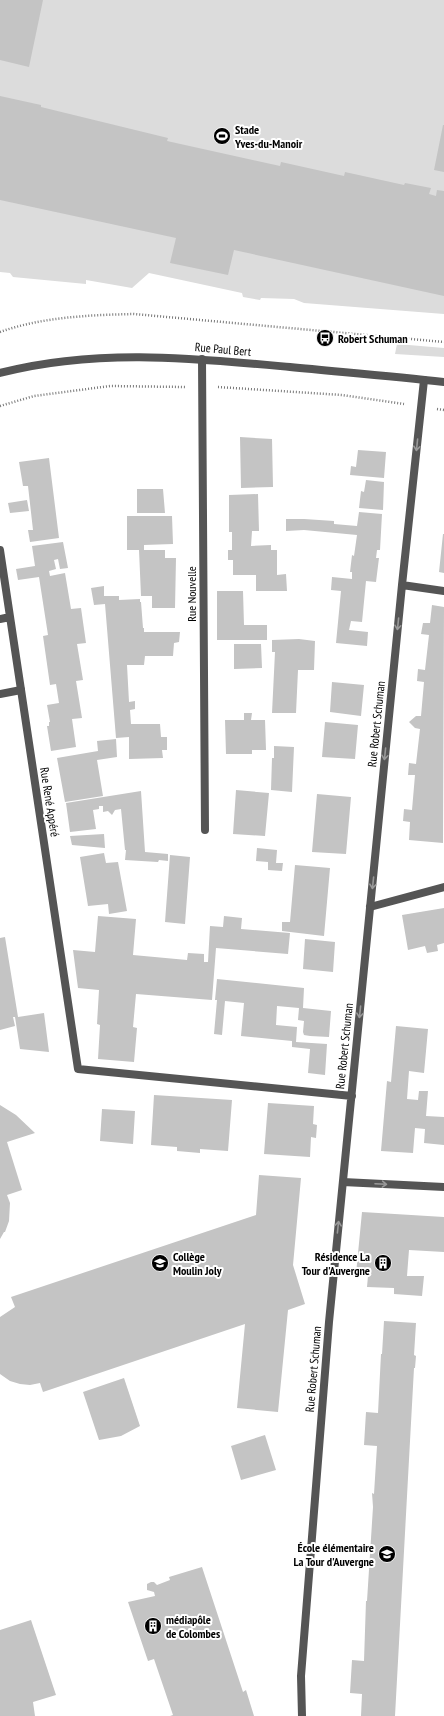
<svg xmlns="http://www.w3.org/2000/svg" width="444" height="1716" font-family="'PT Sans Narrow',sans-serif">
  <rect width="100%" height="100%" fill="#fff"/>
  <!-- green -->
  <path fill="#dcdcdc" d="M0,0h444v314l-140,-11 -10,-4 -33,-1 -1,2 -17,-3 -1,-4 -93,-20 -17,15 -46,-8v4l-73,-7 -3,-4 -10,-1z
    M397,344l47,4v9l-49,-3z"/>
  <!-- building -->
  <path fill="#c4c4c4" d="M0,0h43l-14,67 -29,-7z
    M0,96l41,9v2l127,31 -1,3 113,25 1,-4 63,14 1,-4 59,13 1,-2 26,5 -2,6 7,2 1,-6 7,1v105l-210,-46 -6,25 -58,-12 6,-25 -176,-38z
    M443,125h1v47l-10,-2z
    M240,437l32,2 1,48 -32,1z
    M358,450l28,2 -2,26 -34,-3 1,-9 5,1z
    M49,458l10,80 -29,4 -2,-12h5l-5,-44h-5l-4,-24z
    M366,480l18,2 -1,28 -24,-2 2,-17 3,1z
    M137,489h26l2,24h-28z
    M258,494l1,37h-7l-1,15 20,-1v5h6v25l9,-1 1,17h-31v-16h-23v-15h-5v-10h4v-18h-3v-37z
    M27,500l2,11 -19,2 -2,-10z
    M359,512l23,2 -2,36h-3l-1,8h3l-3,24 -10,-1 -4,41 -11,-1 -2,9 19,2 -1,14 -31,-3 5,-52 -10,-1 1,-13 20,2v-7h-2l2,-17 2,1 3,-21 -53,-5 -18,1v-12h18l30,2v3l23,2z
    M127,516h45l1,28 -29,1v5h21v8h11l-1,50h-23v-12h-11l-2,-46h-12z
    M443,534h1v39l-5,-1z
    M63,542l5,26 -8,1 -2,-10 -4,1 2,9 -7,2 1,5 15,-3 6,36 10,-1 5,35 -9,1 6,36 -7,1 6,37 -10,1 4,28 -25,4 -4,-25h2v-4h1l-3,-17 12,-2 -3,-19 -6,1 -7,-49 5,-1 -9,-58 -21,3 -2,-11 19,-3 -3,-20z
    M104,586v10h15v4l21,-1v3h1l2,26h1v4h36l-1,10 -5,1 -1,13h-28l-1,9h-17l2,37 6,-1v8l-5,1 1,14h29l1,13h6v13h-5l1,8 -34,1v-22l-13,1 -11,-134 -11,1 -3,-17z
    M217,591h26l1,34h23v15h-50z
    M432,605l12,2 -1,236 -34,-3 1,-18 -7,-1 1,-12 8,1 3,-35h-7l1,-12 7,1 4,-35 -5,-1 -6,-6 7,-6h5l3,-34 -7,-1 1,-12 7,1 4,-35 -8,-1 2,-11h7z
    M299,639l16,2 -1,29h-16l-2,43h-24l3,-61h-3v-12z
    M234,644h27l1,24 -28,1z
    M332,682l32,3 -3,31 -31,-4z
    M244,713h8l-1,7h14l1,30h-14v4h-26l-1,-34h19z
    M325,722l33,3 -3,34 -33,-2z
    M116,739l1,18 -20,3 6,36 -38,6 -8,-44 41,-7 -1,-10z
    M274,746l20,1 -2,45 -21,-2 1,-32h2z
    M236,790l33,3 -4,43 -32,-2z
    M141,791l4,61 23,2v7l-9,-1 -1,2 -33,-2 1,-10h-1l-4,-41 -6,1 -3,5 -4,-4 -5,1v-6h-4v3l-6,1 3,19 -26,3 -4,-29z
    M317,794l34,3 -5,57 -34,-2z
    M104,834l1,14 -33,-3 -2,-9z
    M257,848l20,2 -1,13h7l-1,8 -14,-1v-8l-12,-1z
    M104,853l2,10 12,-1 9,49 -18,3 -1,-10 -20,2 -8,-49z
    M170,855l20,2 -5,67 -20,-2z
    M295,865l35,3 -6,68 -42,-5v-9h8z
    M444,908v35l-7,2 1,6 -11,2 -2,-7 -17,4 -6,-35z
    M98,916l38,3 -3,36 54,5 1,-7 16,1v8h4l2,-36 13,1 1,-11 18,2 -1,11 49,4 -2,21 -72,-6 -4,52 -76,-6 -3,33 4,1 -3,34 -36,-3 2,-34 -3,-1 2,-34 -21,-2 -5,-38 22,2z
    M5,937l13,80 26,-4 5,39 -29,-3 -5,-32h-2l2,9 -15,4v-92z
    M305,939l30,3 -2,30 -30,-3z
    M217,979l87,9 -1,20 28,3 -2,26 -19,-1 -6,-1 -1,-3 1,-11 -6,-1 1,-12 -22,-2 -1,19 21,2 -1,15 31,2 -2,31 -17,-2 2,-24 -18,-2v-6l-51,-5 3,-33 -19,-2 -3,34 -8,-1 3,-34h-2z
    M396,1026l32,3 -4,44 -15,-2 -2,28 11,1 1,-9h9l-2,25 18,1v28l-20,-2 1,-14 -10,-1 -2,25 -32,-2 6,-70 4,1z
    M154,1095l78,5 -4,51 -28,-2v4l-23,-2v-4l-26,-2z
    M268,1103l46,3 -1,18 4,1 -1,13 -5,-1 -1,20 -46,-3z
    M0,1105l16,10 19,18 -28,9 15,48 -15,5 3,8 -1,18 -4,11h-1l-4,7z
    M102,1109l33,2 -2,33 -33,-3z
    M259,1175l42,3 -8,87 12,39 -17,6 -10,102 -41,-4 8,-84 -202,68 -3,-9 -10,2 -10,-1 -10,-3 -10,-7v-57l15,-10 -4,-10 245,-82z
    M362,1212l82,5v35l-35,-2 -2,26h17l-2,20 -28,-2v-6l-27,-1 1,-11 -12,-2z
    M384,1321l32,2 -2,32 2,1 -1,12h-1l-19,348h-34l1,-22 -12,-1 2,-33 12,1 2,-60h1l6,-94 -1,-14 2,1 3,-48 -13,-1 2,-33 12,1 3,-59h1z
    M124,1378l16,48 -19,10 -22,4 -16,-48z
    M265,1435l11,35 -35,10 -10,-34z
    M202,1567l41,125 3,-2 8,26h-84l3,-1 -19,-56 -6,2 -20,-59 27,-6 -1,-4 -7,-2v-6l4,-2h3l3,3 13,-5 -1,-3z
    M31,1620l25,75 -23,7 2,14h-35v-86z"/>
  <g fill="none" stroke-linecap="round" stroke-linejoin="round">
    <!-- path -->
    <path stroke="#777" stroke-width="2.5" stroke-dasharray="1 2" stroke-linecap="butt" d="M0,332c42,-15 89,-17 134,-18l310,28
      M218,387l124,8 62,9
      M0,406l34,-10 76,-10 75,1
      M437,409l7,1"/>
    <!-- service -->
    <path stroke="#555" stroke-width="8" d="M0,694l21,-4
      M370,907l74,-20"/>
    <!-- minor -->
    <path stroke="#555" stroke-width="8" d="M202,359l3,471
      M0,550l78,519 274,27
      M402,585l42,6
      M0,619l10,-2
      M343,1182l101,5
      M302,1716l-1,-40 28,-354 73,-737 22,-205"/>
    <!-- tertiary -->
    <path stroke="#555" stroke-width="8" d="M0,373c96,-25 192,-15 290,-6 51,5 103,9 154,15"/>
  </g>
  <!-- one-way arrows -->
  <defs><path id="oneway-shaft" d="M-6 0H5M1.5-3L5.5 0L1.5 3" fill="none" stroke-width="1.6" stroke-linecap="round" stroke-linejoin="round"/></defs>
  <g stroke="#999">
    <use href="#oneway-shaft" transform="translate(417 445) rotate(96)"/>
    <use href="#oneway-shaft" transform="translate(398 624) rotate(96)"/>
    <use href="#oneway-shaft" transform="translate(385 754) rotate(96)"/>
    <use href="#oneway-shaft" transform="translate(373 883) rotate(96)"/>
    <use href="#oneway-shaft" transform="translate(360 1012) rotate(96)"/>
    <use href="#oneway-shaft" transform="translate(381 1184) rotate(3)"/>
    <use href="#oneway-shaft" transform="translate(338 1227) rotate(-84)"/>
  </g>
  <!-- icons -->
  <defs>
    <g id="stadium-disc" transform="scale(0.9)"><circle r="9.5" fill="#000" stroke="#fff"/><path d="M0-5a6.5 5 0 1 0 0 10a6.5 5 0 1 0 0-10ZM-3.5-1.8h7v3.6h-7Z" fill="#fff"/></g>
    <g id="bus-disc" transform="scale(0.9)"><circle r="9.5" fill="#000" stroke="#fff"/><path d="M-5-6H5V4H4V6H2V4H-2V6H-4V4H-5ZM-3.5-4V0h7V-4ZM-3.5 1.2v1.5H-2V1.2ZM2 1.2v1.5H3.5V1.2Z" fill="#fff"/></g>
    <g id="school-disc" transform="scale(0.9)"><circle r="9.5" fill="#000" stroke="#fff"/><path d="M0-5L7-2L0 1L-7-2ZM-4 1L0 2.5L4 1V4Q0 6-4 4Z" fill="#fff"/></g>
    <g id="building-disc" transform="scale(0.9)"><circle r="9.5" fill="#000" stroke="#fff"/><path d="M-4-6H4V6H1V3H-1V6H-4ZM-2.5-4.3h1.7v1.8h-1.7ZM.8-4.3h1.7v1.8H.8ZM-2.5-1h1.7V.8h-1.7ZM.8-1h1.7V.8H.8Z" fill="#fff"/></g>
  </defs>
  <g fill-rule="evenodd">
    <use href="#stadium-disc" x="222" y="136"/>
    <use href="#bus-disc" x="325" y="338"/>
    <use href="#school-disc" x="160" y="1263"/>
    <use href="#building-disc" x="383" y="1263"/>
    <use href="#school-disc" x="387" y="1554"/>
    <use href="#building-disc" x="153" y="1626"/>
  </g>
  <g text-anchor="middle" dominant-baseline="central" stroke-width="4" stroke-linejoin="round" paint-order="stroke">
    <!-- poi labels -->
    <g font-size="12" font-weight="bold" fill="#000" stroke="#fff" text-anchor="start">
      <text x="235" y="129">Stade<tspan x="235" dy="14">Yves-du-Manoir</tspan></text>
      <text x="338" y="338">Robert Schuman</text>
      <text x="173" y="1256">Collège<tspan x="173" dy="14">Moulin Joly</tspan></text>
      <text x="370" y="1256" text-anchor="end">Résidence La<tspan x="370" dy="14">Tour d'Auvergne</tspan></text>
      <text x="374" y="1547" text-anchor="end">École élémentaire<tspan x="374" dy="14">La Tour d'Auvergne</tspan></text>
      <text x="166" y="1619">médiapôle<tspan x="166" dy="14">de Colombes</tspan></text>
    </g>
    <!-- street labels -->
    <g font-size="12" fill="#000" stroke="#fff">
      <text transform="translate(223 349) rotate(5)">Rue Paul Bert</text>
      <text transform="translate(191 594) rotate(-90)">Rue Nouvelle</text>
      <text transform="translate(376 724) rotate(-84)">Rue Robert Schuman</text>
      <text transform="translate(50 802) rotate(81)">Rue René Appéré</text>
      <text transform="translate(344 1046) rotate(-84)">Rue Robert Schuman</text>
      <text transform="translate(313 1369) rotate(-85)">Rue Robert Schuman</text>
    </g>
  </g>
</svg>
